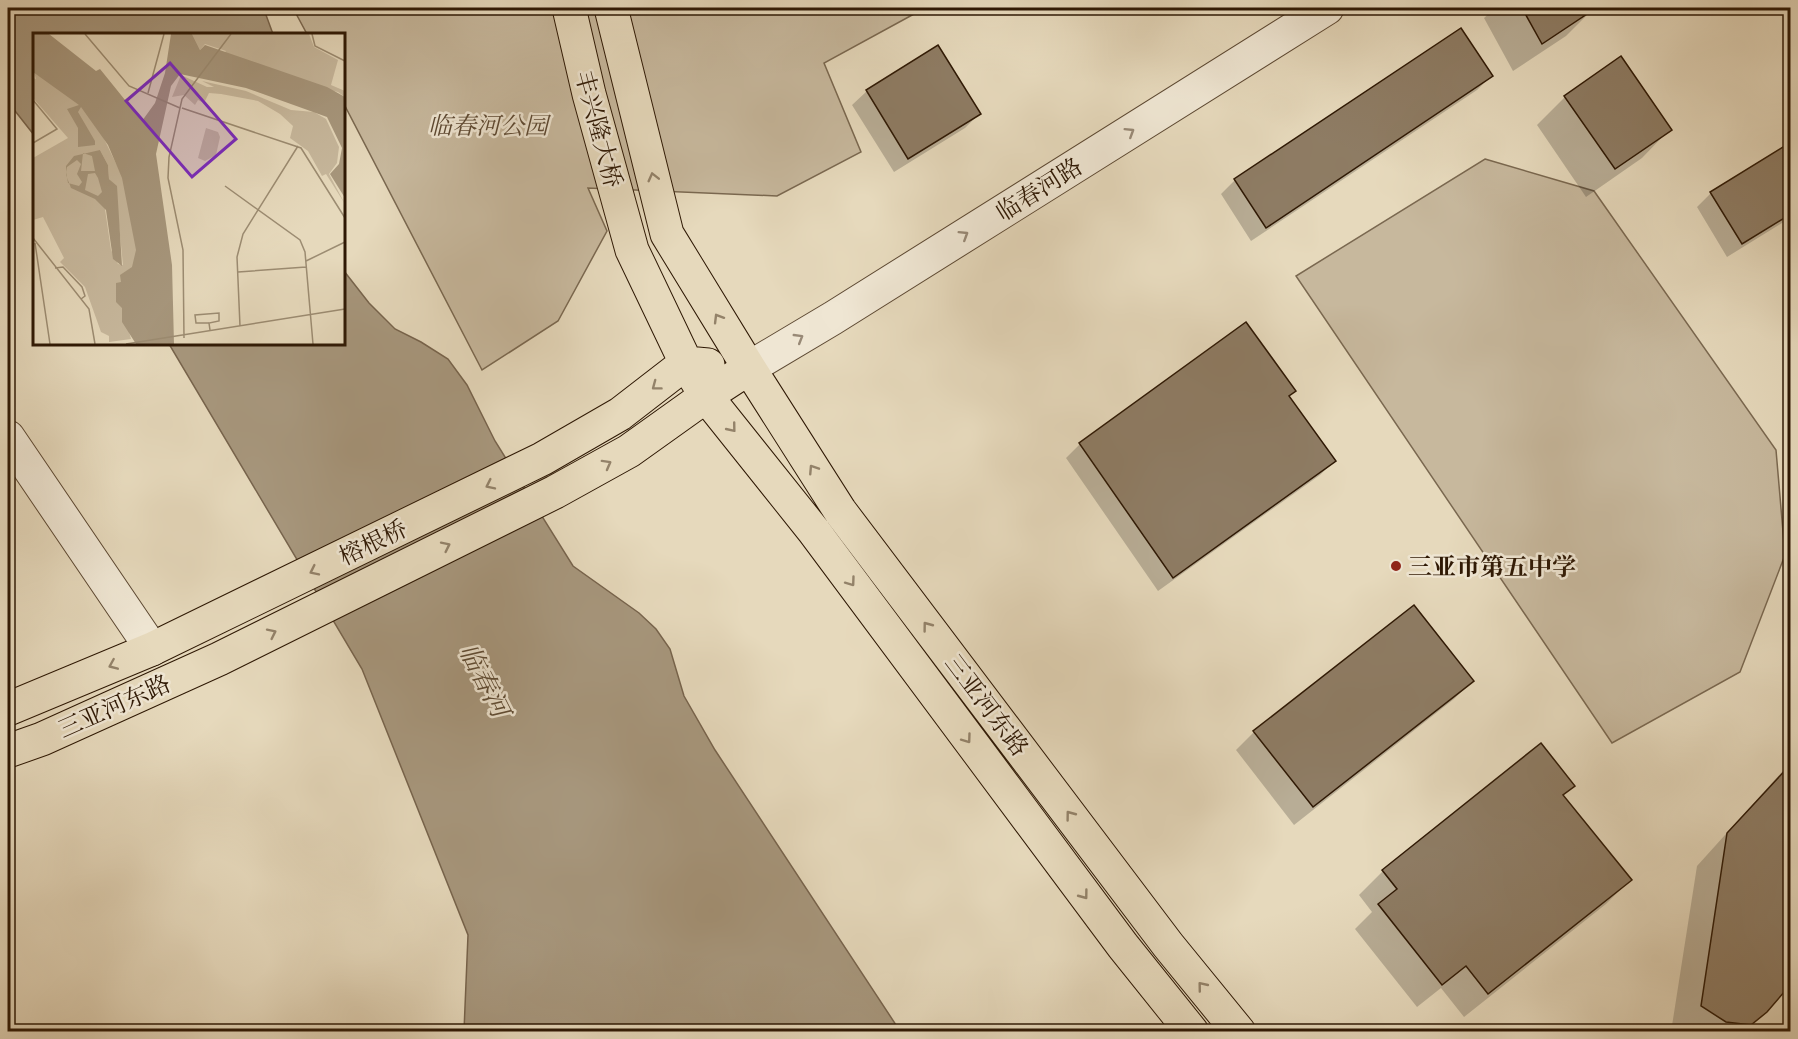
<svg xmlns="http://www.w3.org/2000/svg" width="1798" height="1039" font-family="'Gentium Book Plus','Noto Serif SC',serif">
  <rect width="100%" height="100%" fill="#e6d9bc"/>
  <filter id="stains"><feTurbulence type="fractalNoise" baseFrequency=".00333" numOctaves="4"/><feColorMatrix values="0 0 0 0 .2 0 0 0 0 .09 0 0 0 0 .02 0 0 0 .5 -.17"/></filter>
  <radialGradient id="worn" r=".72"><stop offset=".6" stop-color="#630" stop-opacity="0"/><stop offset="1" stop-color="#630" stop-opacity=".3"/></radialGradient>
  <!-- green -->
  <path fill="#c7b89d" stroke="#7a6850" stroke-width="1.5" d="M293,8h632l-101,55 37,89 -84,44 -189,-8 19,43 -49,90 -76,49 -138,-266v-70h-37z
    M1485,159l109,32 182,259 9,105 -45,117 -128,71 -316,-467z"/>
  <!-- water -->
  <path fill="#a7977d" stroke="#77644d" stroke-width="1.5" d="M8,8h259l-1,7 7,19h-239v101l-26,-33z
    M344,271l25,32 26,26 26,13 27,17 19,26 28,56 78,125 66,47 17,16 14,20 14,47 31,54 185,281h-436l4,-96 -106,-266 -193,-325h175z"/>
  <!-- shadow -->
  <path fill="#0003" d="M1495,8h99l-28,28 -53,35 -29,-53z
    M1782,8h8v21z
    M938,47l41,67 -14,14 -71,44 -42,-67 15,-14z
    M1491,76l-14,14 -226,151 -30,-47 14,-14z
    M1565,97l105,32 -28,29 -56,39 -49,-72z
    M1790,144v74l-63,39 -30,-50 14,-14z
    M1288,397l46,64 -14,14 -162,116 -92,-133 14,-14z
    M1472,681l-18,18 -160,126 -58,-75 18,-18z
    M1540,745l33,41 -11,10 68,84 -24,24 -142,113 -23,-29 -24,19 -62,-78 17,-17 -13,-17 24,-24z
    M1790,763v219l-45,50h-74l26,-166z"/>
  <!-- building -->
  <path fill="#8e7c64" stroke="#2e1804" stroke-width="1.5" d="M1522,8h74l-54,36z
    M1461,28l32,48 -227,152 -32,-49z
    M938,45l43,69 -73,45 -42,-69z
    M1621,56l51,74 -57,39 -51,-73z
    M1791,142v72l-49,30 -32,-52z
    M1246,322l50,69 -7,5 47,65 -163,117 -94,-135z
    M1414,605l60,76 -161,126 -60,-76z
    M1541,743l34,43 -12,9 69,85 -144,114 -22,-28 -24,19 -64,-81 19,-15 -15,-19z
    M1791,764v220l-24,28 -16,13 -25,-3 -25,-16 26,-173z"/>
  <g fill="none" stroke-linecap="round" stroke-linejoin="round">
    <!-- minor casing -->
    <g stroke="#5c4832" stroke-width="35">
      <path id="minor" d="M749,368l84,-50 494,-310
        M8,437l144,212"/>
    </g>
    <!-- major casing -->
    <g stroke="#2e1804" stroke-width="35">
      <path id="major" d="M569,8l20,86 43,156 54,113 20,33 107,134 310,416 69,86
        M611,8l56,226 82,134 91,143 328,434 71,87
        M8,709l144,-60 390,-190 78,-45 66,-51 22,2
        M8,751l34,-12 177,-80 336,-167 74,-41 77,-55 43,-28"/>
    </g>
    <!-- minor -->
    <use href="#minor" stroke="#efe6d3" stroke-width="33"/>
    <!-- major -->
    <use href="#major" stroke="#e6d9bc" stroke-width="33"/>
  </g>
  <!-- one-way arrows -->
  <defs><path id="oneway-chevron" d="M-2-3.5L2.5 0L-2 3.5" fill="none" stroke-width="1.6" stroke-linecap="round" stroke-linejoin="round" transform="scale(1.5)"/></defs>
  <g stroke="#988976">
    <use href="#oneway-chevron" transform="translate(1130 132) rotate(-32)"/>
    <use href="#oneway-chevron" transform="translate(964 235) rotate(-32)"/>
    <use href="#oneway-chevron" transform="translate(799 338) rotate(-31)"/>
  </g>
  <g stroke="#938269">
    <use href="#oneway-chevron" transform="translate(653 177) rotate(-104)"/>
    <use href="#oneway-chevron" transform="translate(718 318) rotate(-121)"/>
    <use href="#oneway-chevron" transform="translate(656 386) rotate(143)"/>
    <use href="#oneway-chevron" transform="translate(732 428) rotate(51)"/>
    <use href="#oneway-chevron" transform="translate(607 464) rotate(-29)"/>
    <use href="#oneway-chevron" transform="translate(813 469) rotate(-123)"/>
    <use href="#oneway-chevron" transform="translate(490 485) rotate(154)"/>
    <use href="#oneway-chevron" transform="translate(446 546) rotate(-26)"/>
    <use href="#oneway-chevron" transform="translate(314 571) rotate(154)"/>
    <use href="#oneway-chevron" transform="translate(851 582) rotate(54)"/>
    <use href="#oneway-chevron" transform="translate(927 626) rotate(-127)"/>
    <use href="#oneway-chevron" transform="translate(272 633) rotate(-26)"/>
    <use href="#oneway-chevron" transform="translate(113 665) rotate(157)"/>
    <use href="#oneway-chevron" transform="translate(967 739) rotate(54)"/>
    <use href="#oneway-chevron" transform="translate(1070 815) rotate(-127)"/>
    <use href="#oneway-chevron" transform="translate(1084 895) rotate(53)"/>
    <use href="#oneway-chevron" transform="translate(1202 986) rotate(-129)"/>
  </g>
  <!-- markers -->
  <circle fill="#8f2418" stroke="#efe6d3" stroke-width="2" cx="1396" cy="566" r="6"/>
  <g text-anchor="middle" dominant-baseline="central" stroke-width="5" stroke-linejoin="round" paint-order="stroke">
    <!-- park labels -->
    <g font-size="24" font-style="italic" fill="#5c4832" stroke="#efe6d3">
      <text x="488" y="125">临春河公园</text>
    </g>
    <!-- street labels -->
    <g font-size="24" fill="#2e1804" stroke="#efe6d3">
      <text transform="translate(599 129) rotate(75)">丰兴隆大桥</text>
      <text transform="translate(1039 189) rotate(-32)">临春河路</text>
      <text transform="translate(373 542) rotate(-26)">榕根桥</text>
      <text transform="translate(987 705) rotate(53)">三亚河东路</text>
      <text transform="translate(114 706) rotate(-24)">三亚河东路</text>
    </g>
    <!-- poi labels -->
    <g font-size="24" font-weight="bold" fill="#2e1804" stroke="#efe6d3" text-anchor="start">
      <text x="1408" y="566">三亚市第五中学</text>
    </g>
    <!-- water labels -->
    <g font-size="26" font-style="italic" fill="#5e4b34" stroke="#efe6d3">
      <text transform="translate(485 680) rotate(63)">临春河</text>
    </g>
  </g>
  <!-- overview -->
  <g transform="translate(33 33)">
    <rect width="312" height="312" fill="#e6d9bc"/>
    <path d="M159,1h117l5,13 24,13 -7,25 14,6v6l-7,-5 -122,-29 10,-12 -21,-7 -5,6zM0,36l58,43 32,66 15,72 -15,59 8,30 -22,3v-6l-8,-4 -16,-45 -25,-25 4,-4 -21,-41 -10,3v-62l35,-20 -35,-40v-20l3,1zM67,117l8,15 1,14 6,6 8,80 -5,-1 -7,-14 -13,-88zM148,42l26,12h7l-12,-6 44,10 45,19 23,2 12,7 13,28 -2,16 -8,11 16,30 -19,-30 -4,2 -14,-25 -18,-13 3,-12 -13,-12 -22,-13 -37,-7 -12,-1 -5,10 -6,-3 -3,5 -11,-10 -12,2zM173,95l12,4 2,5 -4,18 -11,6 -7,-3z" fill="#c7b89d" fill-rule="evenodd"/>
    <path d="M0,1h16l47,37 4,-2 42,52 13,-18 10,-30 6,-39h21l8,16 5,-5 122,42 18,10v101l-15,-24 9,-10 3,-16 -15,-31 -81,-29 -66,-14 -9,12 -15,68 16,111 2,79h-38l-14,-22v-14l-6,-6v-19l5,-1 -1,-7 12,-8 4,-17 -14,-72 -14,-33 -27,-38 -3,5 17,29v4l-17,2v-19l-11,-19 12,-4 -46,-33zM67,117l8,15 1,14 8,7 5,80 -9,-7 -7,-49 -11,-11 -24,-11 -5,-13v-9l8,-10zM50,120l9,3 3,15h-14zM44,127l4,4 -4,10 5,8 -3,4 -11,-3 -2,-11 1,-5zM55,141l7,-1 3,5 4,14 -4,4 -13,-6z" fill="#a7977d" fill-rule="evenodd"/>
    <path fill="none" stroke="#9c8c72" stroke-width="1.5" d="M52,1l44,52 51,22M279,1l3,12 30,15M115,60l16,-59M0,67l24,29 -24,14M149,75l119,40 44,70M192,153l75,54 5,12 8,92M0,205l56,71 6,35M2,210l15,101M273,228l39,-19M22,235l8,-1 19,20 3,9 -4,3M205,239l68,-5M176,290h-13l-1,-8 24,-2v8l-10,2 1,7M207,293l-3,-69 6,-23 55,-88M151,305l-1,-88 -15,-72 1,-21 13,-58 49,-65M93,311l219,-35"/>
    <path fill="#7b2cbf" fill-opacity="0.15" stroke="#7b2cbf" stroke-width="3" d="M137,30l66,76 -44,38 -66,-76z"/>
    <rect width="312" height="312" fill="none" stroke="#2e1804" stroke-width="3"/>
  </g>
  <!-- margin -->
  <rect width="1798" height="1039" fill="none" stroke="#e6d9bc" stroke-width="30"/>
  <rect x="9" y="9" width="1780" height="1021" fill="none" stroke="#2e1804" stroke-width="3"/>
  <rect x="15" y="15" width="1768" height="1009" fill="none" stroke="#2e1804" stroke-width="1.5"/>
  <rect width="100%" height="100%" filter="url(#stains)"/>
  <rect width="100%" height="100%" fill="url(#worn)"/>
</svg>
